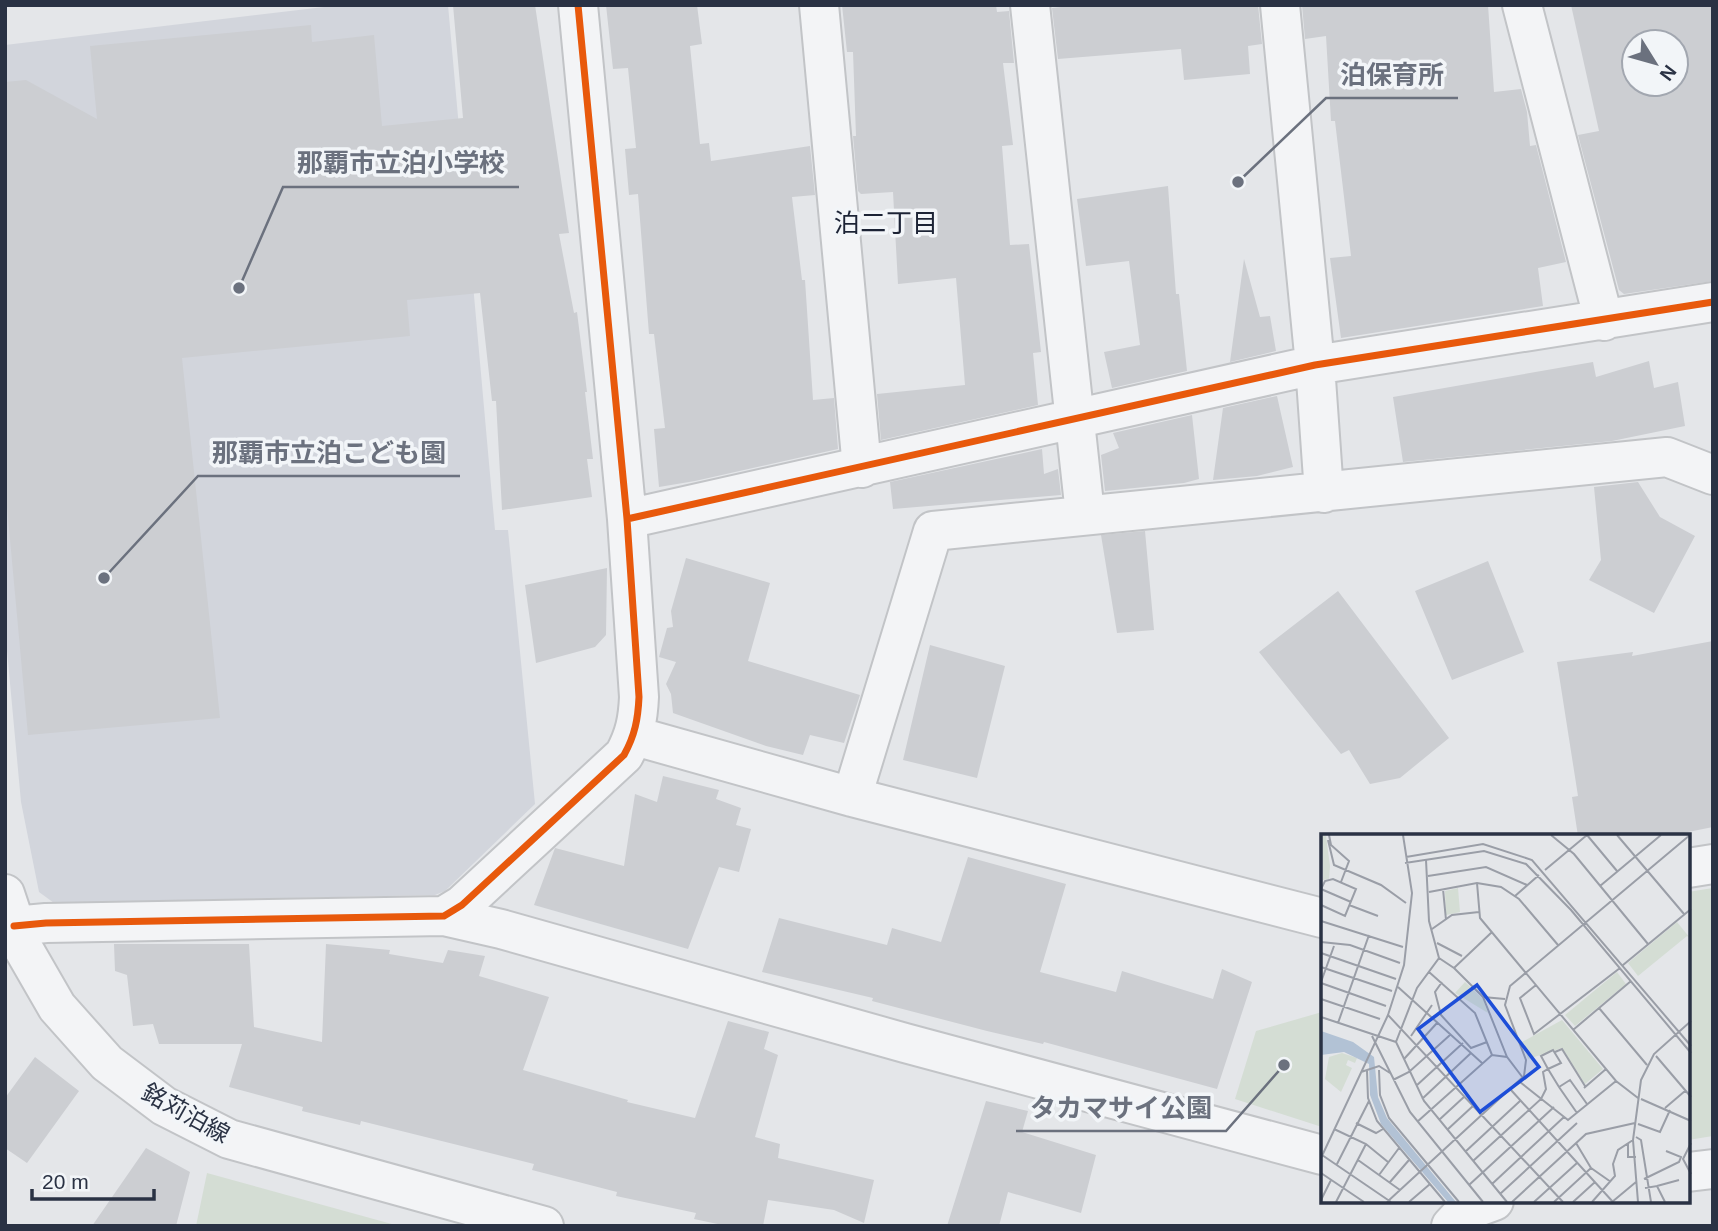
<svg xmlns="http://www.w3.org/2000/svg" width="1718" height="1231" font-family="Helvetica,'Noto Sans JP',sans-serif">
  <rect width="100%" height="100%" fill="#e4e6e9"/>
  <!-- built -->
  <path fill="#d2d5dc" d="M341,5h107l47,525h13l27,274 -90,87 -10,4 -381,8 -15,-11 -18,-90 -16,-173v-584z"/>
  <!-- green -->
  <path fill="#d4ddd4" d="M1713,888v248l-25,4v-248z
    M1322,1012v115l-87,-28 21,-68z
    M207,1173l192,53h-203z"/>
  <!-- building -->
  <path fill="#ccced2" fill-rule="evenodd" d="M453,5h82l34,228 -10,1 15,79 3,-1 10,80h-2l8,67h-6l5,38 -90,13 -6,-109h-4l-12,-108 -73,7 3,36 -228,22 38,360 -192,17 -23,-250v-403l21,-2 71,39 -7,-73 221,-21 1,17 62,-7 8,91 81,-8z
    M606,5h91l5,39 -12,2 10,98 9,-1 2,18 99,-15 5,49 -23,2 10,83h3l8,120 21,-2 4,51 -143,32 -36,6 -5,-58 11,-1 -11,-94h-5l-11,-140 -9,1 -4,-46 11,-1 -8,-80 -15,1z
    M842,5h154l1,7 12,-1 5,52h-11l10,82 -11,1 8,99 19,-1 12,108 -8,1 5,52 -157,35 -4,-46 88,-9 -9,-107 -58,6 -5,-92 -32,2 -3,-3 -5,-55h3l-3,-84h-6z
    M1078,5h180l4,39 -14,2 2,28 -66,6 -3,-31 -123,10 -6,-51z
    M1302,5h186l6,87 27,-3 6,23 3,34 6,-1 30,117 -28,6 5,38 -202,32 -11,-80 21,-2 -16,-135h-4l-5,-85 -21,3z
    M1571,5h142v276l-89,13 -5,-4 -41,-155 21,-4zM1634,42h42v42h-42z
    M1168,186l8,108h3l8,77 -75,17 -8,-36 36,-7 -11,-84 -43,5 -9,-67z
    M1244,259l16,58 10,-1 6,35 -46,11z
    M1649,361l5,27 24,-6 7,44 -73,15 -209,21 -10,-65 200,-35 3,15z
    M1277,396l16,71 -36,9 -44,4 10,-72z
    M1192,415l7,64 -15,4 -79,8 -4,-36 18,-7 -6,-15z
    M1042,449l2,25 14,-5 3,26 -168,14 -3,-27z
    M1638,482l22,35 35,19 -41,77 -65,-33 12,-20 -7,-73z
    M1145,531l9,99 -37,3 -16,-98z
    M686,558l84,25 -22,78 112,34 -16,48 -34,-8 -7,20 -37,-9 -93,-33 -2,-19 -5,-10 10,-22 -17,-5 8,-29 6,-1 -2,-16z
    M1488,561l36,91 -72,28 -37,-89z
    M607,568l-1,67 -11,12 -59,16 -11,-78z
    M1338,591l111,147 -49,40 -30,6 -21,-34 -8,4 -82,-102z
    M1713,641v186l-45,9h-90l-6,-39 6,-1 -21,-134 76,-10 -1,4z
    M930,645l75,21 -28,112 -74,-18z
    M663,776l56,14 -3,9 25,9 -5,17 15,4 -12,43 -20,-5 -31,82 -154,-44 21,-57 69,18 11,-72 22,8z
    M968,857l98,27 -26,88 76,20 6,-21 91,28 9,-30 30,13 -35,107 -173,-47 -1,2 -56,-13 -115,-30 1,-3 -111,-26 17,-54 108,27 5,-17 49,14z
    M114,944h135l5,83 68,15 4,-98 64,6 -1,4 54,9 5,-13 37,6 -6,20 70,21 -26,73 105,30 -1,2 68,16 33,-97 41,11 -5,17 14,6 -23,82 25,7 -2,14 96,22 -10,43 -30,-13 -66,-10 -5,26h-36l-33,-7 2,-6 -80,-17 1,-4 -85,-22 2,-6 -173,-43 -1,4 -58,-14 1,-4 -74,-20 13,-43h-83l-6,-20 -20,2 -6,-51 -12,-4z
    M35,1057l44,34 -52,72 -22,-15v-50z
    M986,1101l42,10 -6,21 74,23 -15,58 -73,-21 -9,34h-52z
    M146,1148l44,24 -14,54h-84z"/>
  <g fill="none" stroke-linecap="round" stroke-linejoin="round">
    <!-- minor casing -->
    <g stroke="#c2c4c7" stroke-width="42">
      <path id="minor" d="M819,5l43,463
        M1030,5l55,509
        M1280,5l35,360 9,128
        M1522,5l82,316
        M627,519l688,-154 398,-63
        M635,736l217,61 470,121
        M852,797l81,-266c245,-27 490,-48 734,-74l46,18
        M1688,868l25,-4
        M444,916l57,13 404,114 417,112
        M14,926l32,-3 398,-7 18,-11 162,-150c11,-20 14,-36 15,-58l-12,-178 -49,-514
        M1688,1172l25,-3
        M1451,1226l13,-14 30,-11"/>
    </g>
    <!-- tertiary casing -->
    <g stroke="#c2c4c7" stroke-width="42">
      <path id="tertiary" d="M5,894l18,54 34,59 50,56 57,43 65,33 315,87"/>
    </g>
    <!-- minor -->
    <use href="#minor" stroke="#f3f4f6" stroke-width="38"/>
    <!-- tertiary -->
    <use href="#tertiary" stroke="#f3f4f6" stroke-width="38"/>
    <!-- cycleway casing -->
    <g stroke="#f2f5f8" stroke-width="11">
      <path id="cycleway" d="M627,519l688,-154 398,-63
        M14,926l32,-3 398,-7 18,-11 162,-150c11,-20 14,-36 15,-58l-12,-178 -49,-514"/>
    </g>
    <!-- cycleway -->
    <use href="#cycleway" stroke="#e8590c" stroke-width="7"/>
  </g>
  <g text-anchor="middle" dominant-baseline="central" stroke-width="7" stroke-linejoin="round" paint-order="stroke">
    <!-- street labels -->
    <g font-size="24" fill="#2a3244" stroke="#f2f5f8">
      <text transform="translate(186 1113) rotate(29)">銘苅泊線</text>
    </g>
    <!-- neighbourhood labels -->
    <g font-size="26" fill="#1c2335" stroke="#f2f5f8">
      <text x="886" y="223">泊二丁目</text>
    </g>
  </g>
  <!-- overview -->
  <g transform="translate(1321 834)">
    <rect width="369" height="369" fill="#e4e6e9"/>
    <path d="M0,1l5,1 4,30 -1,13 -6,1zM137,54l2,24 -14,3 -1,-24zM356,88l13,16 -3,-2 -49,40 -10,-13zM296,138l9,12 -51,42 -10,-11zM144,148l18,17 5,14 -33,-20zM241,186l41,49 -18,15 -23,-36 -34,11 -6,-17zM21,219l15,5 -2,5 -7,-3 -2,5 6,3 -11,24 -16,-13 4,-22z" fill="#d4ddd4"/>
    <path d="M0,197l32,11 21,15 4,40 9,21 69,84h-8l-67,-78 -11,-29 -1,-31 -25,-12 -23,3z" fill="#b2c2d5"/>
    <path fill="none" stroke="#9a9ea7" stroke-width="2" d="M8,1l2,10 18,16 -8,21M230,1l23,19 74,90M266,1l30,36M296,1l67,79M7,6l6,25 47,20 25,18M85,23l77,-13 49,16 159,186M105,26l3,61 10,37 -22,30 -21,54 28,59 83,101M84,29l79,-12 42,13 45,46 120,143M224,36l42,-35M107,42l58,-9 41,18M156,49l3,35 136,163 22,17M279,52l61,-51M0,55l4,-8 8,-2 23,10 -11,27 -24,-11M0,55l30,13M122,55l3,31M108,58l48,-9 24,4 18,12 39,46M194,62l24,-21M28,71l29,11M0,87l82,26M111,95l20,-14 27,-3M0,108l29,3 50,18M116,109l25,13M0,119l75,26M118,124l15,10 38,-36M302,131l68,-56M0,133l71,24M133,134l29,29 22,2M108,138l46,41 17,42M0,148l13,-36M121,148l-7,10 6,23 30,33 16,-6M0,149l65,23M215,151l-16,13 14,36 86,-66M77,153l84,76M162,163l24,60M0,165l59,20M278,174l48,57M67,181l175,187M0,183l75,25M17,189l31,-88M252,196l58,-49M51,202l38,76 73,90M90,202l21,-31M234,218l7,-3 23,37M335,222l35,41M83,225l33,-36M58,236l1,25 9,23 70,84M46,237l1,27 9,23 68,81M40,238l18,-6 11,7M72,246l16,-8 41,-37M199,248l48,38 48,-39M95,252l47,-43M238,253l11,-7 17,24M263,254l22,-19M190,256l102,112M101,265l49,-46M320,265l50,22M344,274l20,-17M118,286l26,-24M96,288l75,-67 15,2 16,21M35,289l20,10 7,-4M317,290l22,8 10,-22M13,295l32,15 22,18M126,296l27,-25M315,303l5,3 10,62M255,309l15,25M370,309l-8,16 8,15M307,310v13h8M144,318l55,-51M1,321l69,47M0,324l67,-143 16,-50 8,-72 -9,-58M37,326l42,30M152,327l68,-62 5,-10 -3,-17 5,-3 13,-6 -8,-13 -12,6 7,13 11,18 18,26M16,330l32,-63M0,339l43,29M58,341l20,-27M323,345l35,-17 2,-5 -15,-6M69,348l19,-22M171,350l72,-67M148,351l85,-78M336,352l22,-6M324,354l12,-2 8,16M179,360l77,-71M0,366l10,-20M15,368l30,-58M66,368l137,-126 2,-16 -21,-55 5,-19 180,-151M88,368l21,-18M191,368l74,-68 49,-11M213,368l43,-39M233,368l37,-34 20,14M252,368l22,-20M271,368l23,-26 -2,-12 5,-14 15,-10M291,368l24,-20M317,368l-5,-62 8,-60 13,-26 37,-33"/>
    <path fill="#1d4ed8" fill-opacity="0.15" stroke="#1d4ed8" stroke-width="3.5" d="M156,151l62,82 -59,45 -62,-83z"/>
    <rect width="369" height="369" fill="none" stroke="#2a3244" stroke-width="3.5"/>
  </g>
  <!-- callouts -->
  <path fill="none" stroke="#6b717e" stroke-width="2.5" d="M1238 182L1326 98H1458M239 288L283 187H519M104 578L198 476H460M1284 1065L1226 1131H1016"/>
  <g fill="#6b717e" stroke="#f2f5f8" stroke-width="2.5">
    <circle cx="1238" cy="182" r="7"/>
    <circle cx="239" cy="288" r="7"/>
    <circle cx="104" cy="578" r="7"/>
    <circle cx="1284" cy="1065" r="7"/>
  </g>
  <g font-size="26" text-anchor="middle" font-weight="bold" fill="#6b717e" stroke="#f2f5f8" stroke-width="7" stroke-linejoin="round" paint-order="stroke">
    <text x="1392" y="84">泊保育所</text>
    <text x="401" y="172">那覇市立泊小学校</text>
    <text x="329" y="462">那覇市立泊こども園</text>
    <text x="1121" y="1117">タカマサイ公園</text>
  </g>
  <!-- border -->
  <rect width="1718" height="1231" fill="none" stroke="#2a3244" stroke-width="14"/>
  <!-- north arrow -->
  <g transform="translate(1655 63) rotate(127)"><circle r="33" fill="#f2f5f8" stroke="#a2a7b0" stroke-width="2"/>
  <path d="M0-5L12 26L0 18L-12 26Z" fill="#6b717e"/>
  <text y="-10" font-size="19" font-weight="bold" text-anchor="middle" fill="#2a3244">N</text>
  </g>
  <!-- scale -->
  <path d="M32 1189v10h122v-10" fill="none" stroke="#2a3244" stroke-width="3.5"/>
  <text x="42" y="1189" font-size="21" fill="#2a3244" stroke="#f2f5f8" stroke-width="5" paint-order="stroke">20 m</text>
</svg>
